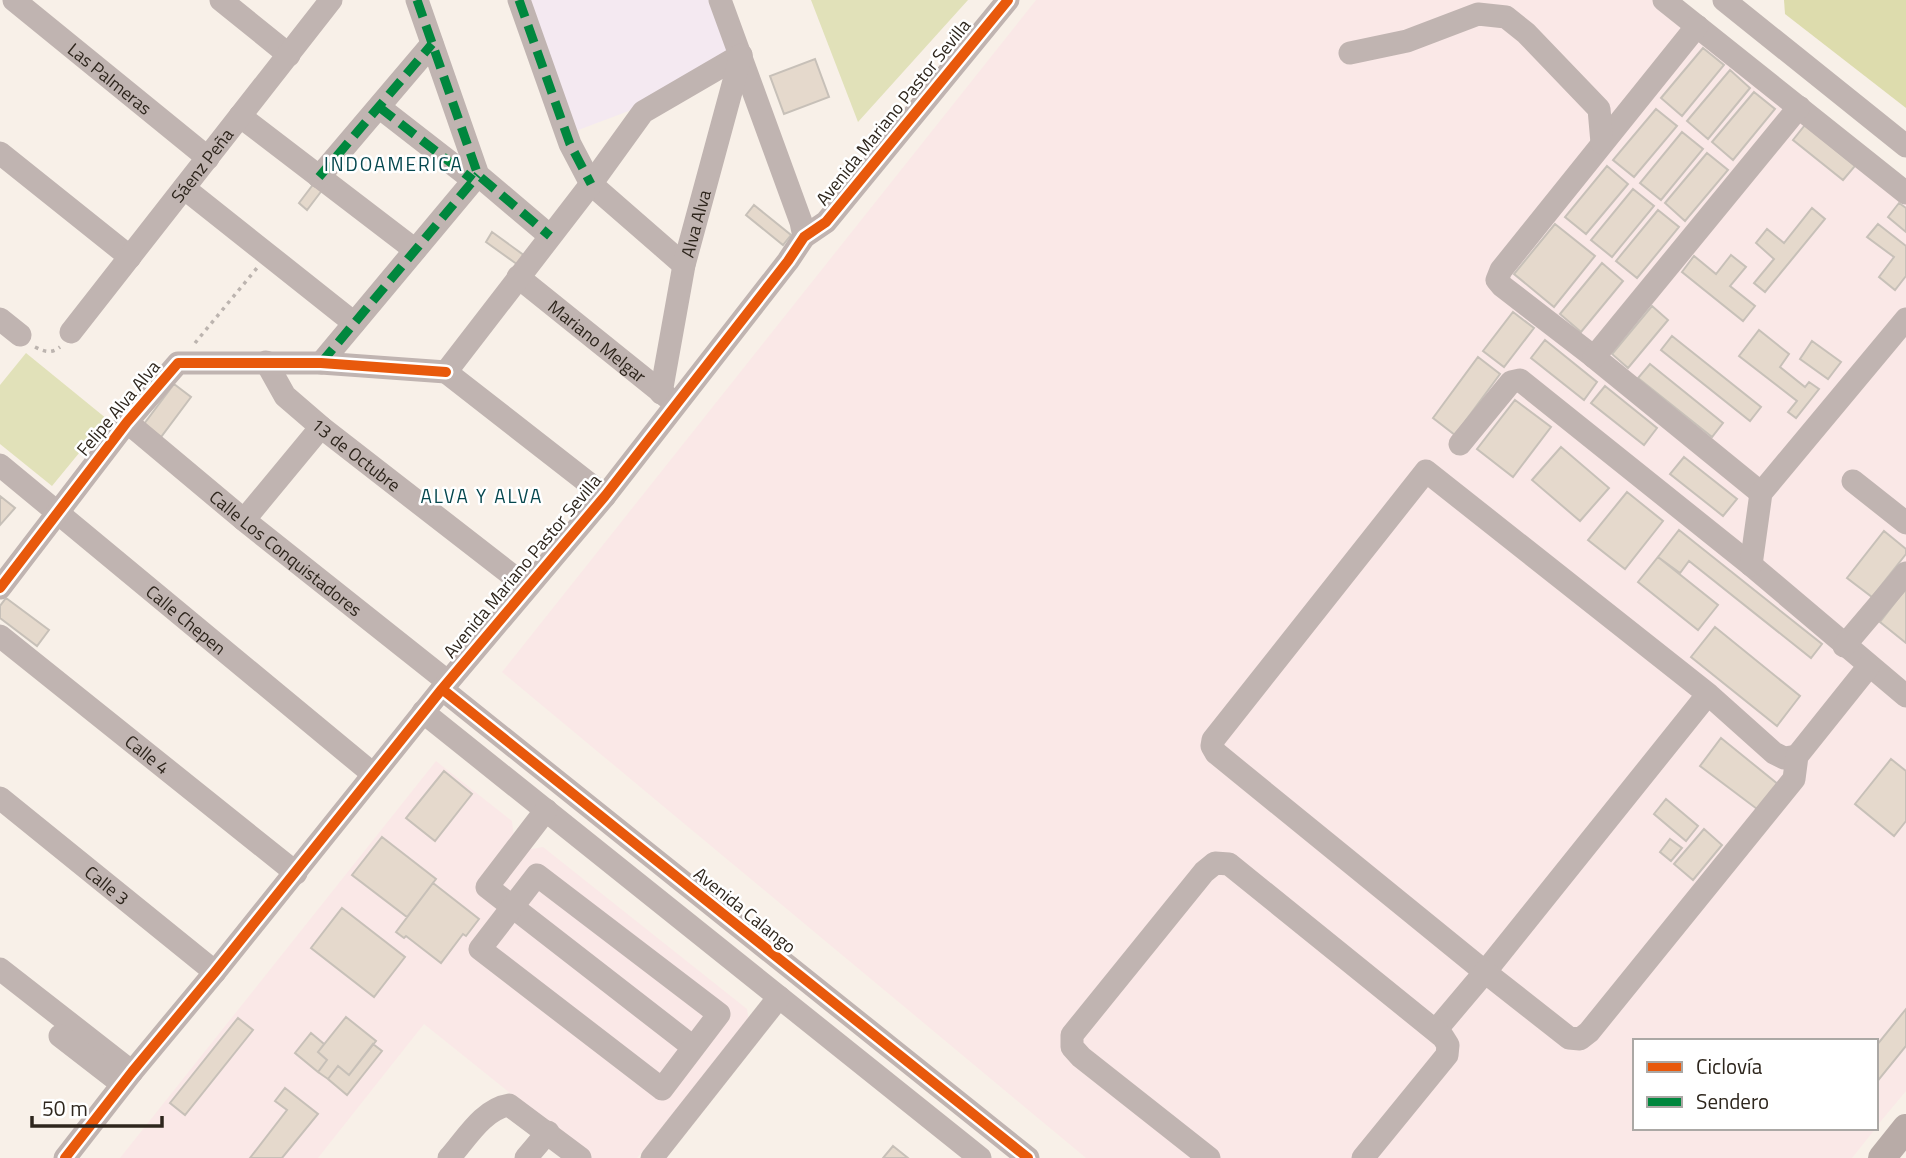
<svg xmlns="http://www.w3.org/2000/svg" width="1906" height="1158" font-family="'Titillium Web',sans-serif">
  <rect width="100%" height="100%" fill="#f8f0e8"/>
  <!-- industrial -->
  <path fill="#fae8e7" d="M1036,0h640l230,183v908l-30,36v-86h-241v87h241l-24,30h-766l-584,-486z
    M436,761l76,60 2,16 18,12 11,-2 204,162 2,13 -112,136h-46l-167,-134 -106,134h-198z"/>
  <!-- education -->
  <path fill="#f4e9f1" d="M525,0h186l21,52 -98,57 -61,23z"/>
  <!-- green -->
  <path fill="#e1e1b9" d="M811,0h157l-110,122z
    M26,353l81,66 -55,67 -52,-42v-59z"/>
  <!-- forest -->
  <path fill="#dddcad" d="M1784,0h122v108l-121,-94z"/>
  <!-- building -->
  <path fill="#e5d9cc" stroke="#c7c0b8" stroke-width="2" d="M1703,48l21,17 -42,51 -21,-18z
    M815,59l14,38 -45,17 -14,-38z
    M1730,70l20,18 -42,51 -21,-18z
    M1754,92l21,17 -42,51 -21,-18z
    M1656,109l21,17 -43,51 -21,-17z
    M1805,125l50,41 -12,14 -50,-40z
    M1682,132l21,17 -42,51 -21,-17z
    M1707,153l21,17 -43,51 -20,-18z
    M1607,166l21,18 -42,50 -21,-17z
    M315,182l8,7 -16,21 -8,-7z
    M1633,189l21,17 -42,51 -21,-17z
    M1899,203l7,5v24l-18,-15z
    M754,205l37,30 -8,10 -37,-30z
    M1812,208l13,11 -60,73 -11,-9 20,-24 -18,-16 11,-14 17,14z
    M1658,210l21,17 -42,51 -21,-17z
    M1555,224l40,32 -41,51 -40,-33z
    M1878,224l28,22v30l-11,14 -16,-13 15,-20 -27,-20z
    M492,232l33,24 -7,9 -32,-23z
    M1731,255l15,12 -16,19 25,20 -12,15 -61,-49 12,-16 22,18z
    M1602,263l21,18 -42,51 -21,-18z
    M1652,306l16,14 -40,48 -16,-14z
    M1513,312l21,16 -30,39 -21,-16z
    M1759,330l30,24 -9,13 25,20 4,-5 10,7 -23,29 -8,-6 9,-11 -58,-45z
    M1672,336l89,71 -11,14 -89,-71z
    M1545,340l52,42 -13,18 -53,-42z
    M1812,341l29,21 -13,17 -28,-20z
    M1478,357l22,17 -45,61 -22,-17z
    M1650,364l73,59 -11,14 -74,-59z
    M174,384l17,13 -30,40 -17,-13z
    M1605,386l52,42 -13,17 -53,-42z
    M1515,400l36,27 -38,50 -36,-28z
    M1561,447l48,41 -29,33 -48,-41z
    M1684,457l53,42 -14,17 -53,-42z
    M1627,492l36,29 -38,48 -37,-29z
    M0,496l15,12 -15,17z
    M1679,530l143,114 -11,14 -122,-97 -9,12 -22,-16z
    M1884,531l22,18v5l-34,43 -25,-19z
    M1658,557l60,48 -20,25 -60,-48z
    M1906,588v55l-26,-21z
    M6,598l43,32 -12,16 -37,-28v-12z
    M1715,627l85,69 -23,30 -86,-69z
    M1721,738l58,47 -22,24 -57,-43z
    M1891,759l15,12v50l-12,15 -39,-32z
    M444,771l28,23 -37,47 -29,-23z
    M1666,799l32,27 -12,15 -32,-27z
    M1704,829l18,16 -29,35 -19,-16z
    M382,837l54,42 -29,38 -55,-42z
    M1670,839l12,9 -11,13 -11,-9z
    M433,883l46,36 -13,17 -3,-2 -22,29 -35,-27 -2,2 -8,-6z
    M342,908l63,49 -31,40 -63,-49z
    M1906,1009v37l-30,37v-37z
    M346,1017l30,24 -27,34 -11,-9 -10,13 -10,-7 9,-12 -9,-8z
    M238,1018l15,12 -68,85 -15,-12z
    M311,1033l13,11 -6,8 9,8 -9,12 -23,-19z
    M373,1044l9,7 -35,44 -19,-16 10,-13 11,9z
    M285,1088l33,26 -36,44h-32l37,-48 -12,-9z
    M893,1146l15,12h-25z"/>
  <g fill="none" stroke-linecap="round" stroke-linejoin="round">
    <!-- path -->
    <path stroke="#bcb4af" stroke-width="3.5" stroke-dasharray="3.5 5" stroke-linecap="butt" d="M195,343l62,-75
      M35,347c10,5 16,7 25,0"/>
    <!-- minor -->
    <g stroke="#c0b4b1" stroke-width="23">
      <path id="s1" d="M14,0l194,158"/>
      <path d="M221,0l68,55"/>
      <path d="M417,0l61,175 72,61"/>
      <path d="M519,0l51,144 21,40 93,81"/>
      <path d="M720,0l81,222 3,15"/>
      <path d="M1664,0l242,193"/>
      <path d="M1724,0l182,146"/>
      <path d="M1697,26l-196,244 -4,10 5,6 92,71 167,136"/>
      <path d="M1350,53l57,-12 71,-27 28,3 20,16 73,76 3,34"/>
      <path d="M379,107l94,73"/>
      <path d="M240,116l175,134"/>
      <path d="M0,153l130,104"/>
      <path d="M319,177l113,-133"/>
      <path d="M184,188l170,135"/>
      <path id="s2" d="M518,277l153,123"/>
      <path d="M0,319l20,16"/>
      <path id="s3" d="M71,332l260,-332"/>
      <path d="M1594,357l205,-250"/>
      <path id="s4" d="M266,362l19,34 36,31 206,160"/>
      <path d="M321,363l157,-188"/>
      <path d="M446,372l145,-188 52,-72 98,-57"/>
      <path d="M446,372l159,124"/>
      <path id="s5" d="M661,393l23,-128 57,-210"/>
      <path id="s6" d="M127,422l117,98 204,162"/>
      <path d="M1460,444l51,-62 9,-2 231,185 155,131"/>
      <path id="s7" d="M0,465l373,309"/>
      <path d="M1853,481l53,42"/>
      <path d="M244,520l77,-93"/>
      <path d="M1751,565l10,-72 145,-174"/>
      <path d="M0,588l127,-166 51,-59h143l125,9"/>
      <path id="s8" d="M0,636l296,237"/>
      <path d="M1844,646l62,-73"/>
      <path d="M442,689l586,469"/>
      <path d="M1708,694l-223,278 -269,-219 -4,-7 1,-6 213,-269 282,223 66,59 10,5 13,-2"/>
      <path d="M423,712l557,446"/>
      <path id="s9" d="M0,798l215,174"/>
      <path d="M546,810l-59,77 206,160"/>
      <path d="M537,875l182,139 -57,75 -182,-140z"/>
      <path d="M0,969l132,103"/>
      <path d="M1436,1030l49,-58 84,66 11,1 9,-7 205,-253 3,-23 72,-90"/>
      <path d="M60,1036l62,48"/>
      <path d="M65,1158l67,-86 83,-100 227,-283 163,-193 183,-235 16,-24 22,-15 182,-222"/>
      <path d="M449,1158c17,-19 34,-49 60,-53l71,53"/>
      <path d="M526,1158l22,-26"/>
      <path d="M652,1158l127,-161"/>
      <path d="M1209,1158l-128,-101 -9,-10v-12l132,-163 11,-9 14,1 214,173 5,8 -1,10 -84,103"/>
    </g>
    <!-- major -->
    <path stroke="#b8aba7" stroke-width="28" d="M1882,1158l24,-30"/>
    <!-- quiet -->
    <path stroke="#00873e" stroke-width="9" stroke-dasharray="18 9" stroke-linecap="butt" d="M417,0l61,175 72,61
      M519,0l51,144 21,40
      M379,107l94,73
      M319,177l113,-133
      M321,363l157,-188"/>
    <!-- cycleway casing -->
    <g stroke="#fff" stroke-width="15">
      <path id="cycleway" d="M0,588l127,-166 51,-59h143l125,9
        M442,689l586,469
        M65,1158l67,-86 83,-100 227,-283 163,-193 183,-235 16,-24 22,-15 182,-222"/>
    </g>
    <!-- cycleway -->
    <use href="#cycleway" stroke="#e8590c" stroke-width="10"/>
  </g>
  <g text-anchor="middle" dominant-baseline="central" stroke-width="5" stroke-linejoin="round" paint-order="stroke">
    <!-- street labels -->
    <g font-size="18" fill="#2e261d" stroke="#fff">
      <text stroke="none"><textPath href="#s1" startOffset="124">Las Palmeras</textPath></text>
      <text transform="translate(893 112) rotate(-51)">Avenida Mariano Pastor Sevilla</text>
      <text stroke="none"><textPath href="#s3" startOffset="212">Sáenz Peña</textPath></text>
      <text stroke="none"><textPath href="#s5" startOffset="173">Alva Alva</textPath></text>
      <text stroke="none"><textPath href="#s2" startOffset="102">Mariano Melgar</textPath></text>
      <text transform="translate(118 408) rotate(-50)">Felipe Alva Alva</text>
      <text stroke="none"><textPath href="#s4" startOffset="131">13 de Octubre</textPath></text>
      <text stroke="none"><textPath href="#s6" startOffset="206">Calle Los Conquistadores</textPath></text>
      <text transform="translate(522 566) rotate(-50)">Avenida Mariano Pastor Sevilla</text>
      <text stroke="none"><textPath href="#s7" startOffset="242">Calle Chepen</textPath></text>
      <text stroke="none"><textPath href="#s8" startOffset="189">Calle 4</textPath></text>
      <text stroke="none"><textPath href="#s9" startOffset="138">Calle 3</textPath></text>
      <text transform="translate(745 910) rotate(39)">Avenida Calango</text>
    </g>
    <!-- neighbourhood labels -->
    <g font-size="19" letter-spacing="2" fill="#05474e" stroke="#fff">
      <text x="394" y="163">INDOAMERICA</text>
      <text x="482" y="495">ALVA Y ALVA</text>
    </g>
  </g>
  <!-- legend -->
  <rect x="1633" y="1039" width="245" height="91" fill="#ffffff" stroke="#aba8a5" stroke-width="2"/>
  <rect x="1647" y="1062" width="35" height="10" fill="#e8590c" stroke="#aba8a5" stroke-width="2"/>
  <text x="1696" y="1074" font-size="21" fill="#2e261d">Ciclovía</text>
  <rect x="1647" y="1097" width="35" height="10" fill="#00873e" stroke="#aba8a5" stroke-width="2"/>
  <text x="1696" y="1109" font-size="21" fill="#2e261d">Sendero</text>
  <!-- scale -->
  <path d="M32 1116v10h130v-10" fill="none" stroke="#2e261d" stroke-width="3.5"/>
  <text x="42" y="1116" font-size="21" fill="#2e261d" stroke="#ffffff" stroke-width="5" paint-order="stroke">50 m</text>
</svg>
